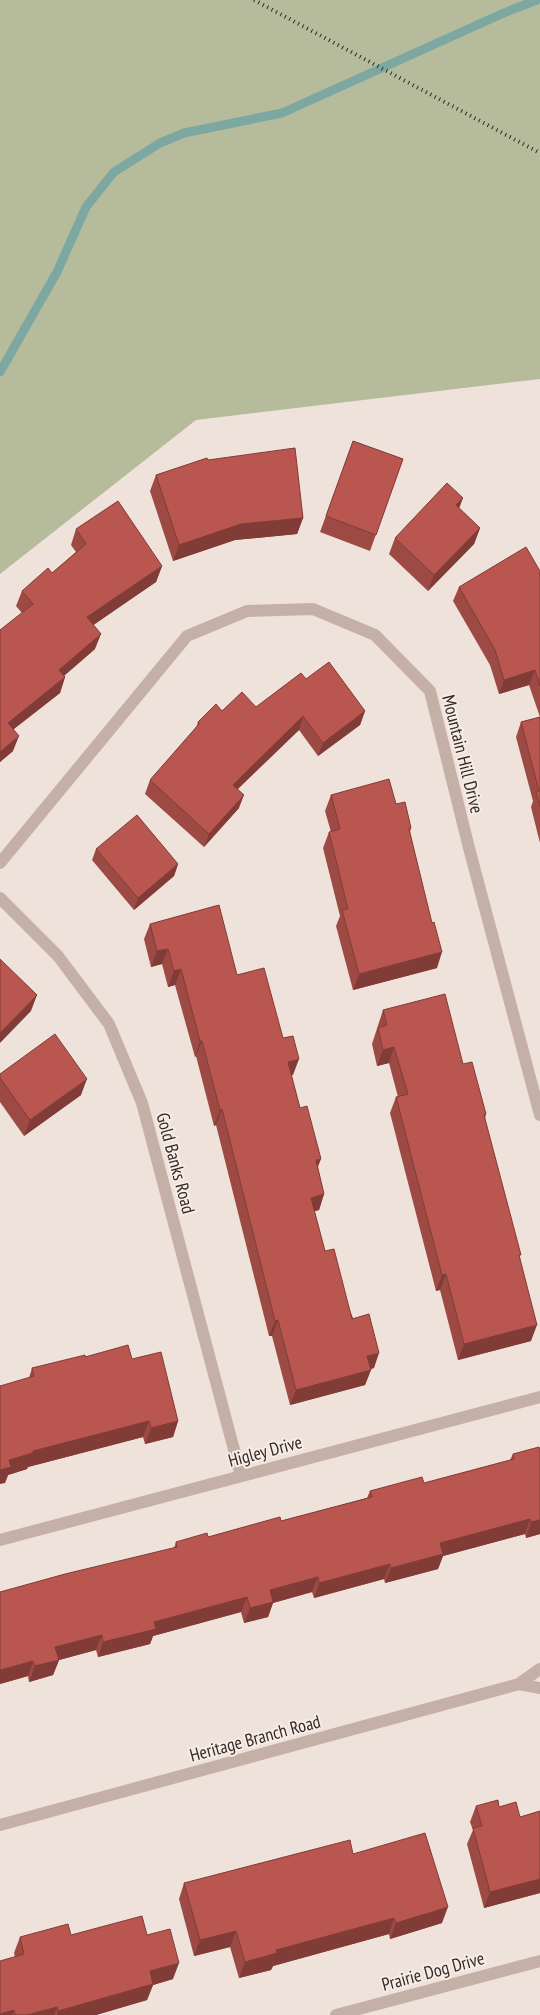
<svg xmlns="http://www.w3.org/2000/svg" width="540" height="2015" font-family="'PT Sans Narrow',sans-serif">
  <rect width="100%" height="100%" fill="#eee2da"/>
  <!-- green -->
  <path fill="#b6bb9c" d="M0,0h540v379l-344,41 -196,154z"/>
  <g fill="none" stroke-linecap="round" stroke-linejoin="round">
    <!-- stream -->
    <path stroke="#7da8a2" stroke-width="9" d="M0,372l57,-100 29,-65 28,-35 46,-29 24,-10 98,-20 224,-101 31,-12"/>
    <!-- minor -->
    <path stroke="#c5b0a8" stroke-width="12" d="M0,863l187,-227 60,-25 66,-2 62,26 55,56 39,157 71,267
      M0,898l58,58 51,68 33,79 99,373
      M0,1540l540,-143
      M519,1684l21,4
      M0,1825l519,-141 21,-15
      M336,2015l204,-54"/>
    <!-- rail -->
    <path stroke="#322927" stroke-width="4" stroke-dasharray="1 4" stroke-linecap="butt" d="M254,0l286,153"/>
  </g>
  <!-- wall -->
  <path fill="#9e4a44" d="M353,441l50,18 -33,92 -50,-19z
    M208,460l95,58 -6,16 -62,6 -62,21 -23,-70 6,-16z
    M459,508l21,20 -6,16 -46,47 -39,-37 6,-16z
    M76,529l86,37 -6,16 -63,42 2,25 -31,27 1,1 -5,16 -46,36 -1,22 -13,11 22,-149 -6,-7 6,-15 30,-18 24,-21 -5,-7z
    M540,571v272l-9,-36 2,-6 -17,-64 5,-15 19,-5 -11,-32 -30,9 -9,-29 -37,-64 6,-14z
    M306,679l59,32 -5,14 -42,31 -19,-26 -61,59 1,19 -35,39 -59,-53 5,-14 46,-52 2,-6 24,-11 34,-4z
    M331,795l65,9 15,24 -1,4 27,136 -84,22 -17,-64 4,-10 -17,-68 6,-16h2l-6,-21z
    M96,849l82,15 -4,12 -40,34 -42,-50z
    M150,924l87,51 46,63 10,37h-2l33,119 -5,16 -5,1 11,40 49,117 -3,1 -6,16 -75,20 -18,-69h-3l-53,-211 -2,1 -18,-70 -1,1 -20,-72 -7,2 -6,-23 -11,3 -7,-28z
    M383,1010l80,54 23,50 -1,5 35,139 11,83 -73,19 -18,-70 -4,1 -46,-178 6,-16h2l-9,-34 -12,3 -5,-22z
    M0,1074l81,21 -57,41 -24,-34z
    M85,1357l47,2 46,62 -5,16 -28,7 -2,-7 -115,30 -1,2 -19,6 -3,8 24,-105 3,-10z
    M540,1450v84l-14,4 -1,-4 -82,22 -5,13 -53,14 -1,-4 -70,19 -2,-6 -39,11 -5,14 -24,6 -3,-11 -88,24 -3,8 -52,13 -2,-7 -37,10 -6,15 -24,7 -1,-6 -28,8 174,-136 2,-6 32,-5 73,-16 86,-23 3,-7 54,-8 86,-23 3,-6z
    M476,1806l23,1 21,10 20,-6v82l-56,15 -17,-64 6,-14 -3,-8z
    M353,1854l89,69 -52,16 -1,-5 -116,32 -2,4 -32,8 -9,-31 -36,9 -15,-57 5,-16z
    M71,1935h76l26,44 -20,6 -6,15 -51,15h-96l15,-58 -1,-4 6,-16z"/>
  <!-- shaded-wall -->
  <path fill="#813c37" d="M463,498l-6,16 -1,-9z
    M303,518l-6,16 -62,6 -62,21 6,-16 62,-21z
    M480,528l-6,16 -46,47 6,-16z
    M162,566l-6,16 -74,51 5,-16z
    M101,634l-6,15 -42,36 6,-15z
    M535,670l-6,15 -30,9 5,-14z
    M65,677l-5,16 -58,45 6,-15z
    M365,711l-5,14 -42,31 5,-13z
    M303,716l-4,14 -71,68 5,-13z
    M19,736l-6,15 -13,11v-10z
    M244,795l-5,13 -35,39 5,-13z
    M178,864l-4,12 -40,34 4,-12z
    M168,949l-6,15 -11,3 6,-16z
    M442,952l-5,16 -84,22 6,-16z
    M181,969l-6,16 -7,2 6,-16z
    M37,995l-6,16 -31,32v-10z
    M200,1041h2l-6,15 -1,1z
    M394,1047l-5,16 -12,3 6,-16z
    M299,1059l-6,16 -11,3 6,-16z
    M87,1079l-6,16 -57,41 6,-16z
    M222,1109l-6,16 -2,1 6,-16z
    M321,1159l-6,15 1,-14z
    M324,1194l-5,16 -14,4 6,-16z
    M446,1274l-6,16 -4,1 6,-16z
    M278,1320l-6,16h-3l6,-15z
    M537,1325l-6,16 -73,19 6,-16z
    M379,1353l-5,15 -12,3 5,-15z
    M371,1370l-6,15 -75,20 6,-15z
    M149,1421l-6,16 -115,30 -1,2 -19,6 -3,8 -5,1v-14l9,-10 24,-9z
    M178,1421l-5,16 -28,7 6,-16z
    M530,1519l-5,15 -82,22 -5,13 -53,14 6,-15 49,-25z
    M540,1520v14l-14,4 5,-16z
    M390,1564l-6,15 -70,19 5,-15z
    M318,1577l-6,15 -39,11 -5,14 -24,6 6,-15 20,-18z
    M247,1597l-6,15 -88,24 -3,8 -52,13 5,-15 51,-20z
    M102,1635l-6,15 -37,10 -6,15 -24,7 6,-16 20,-19z
    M33,1661l-5,15 -28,8v-14z
    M540,1879v14l-56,15 6,-16z
    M448,1907l-6,16 -52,16 6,-16z
    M394,1918l-5,16 -116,32 -2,4 -32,8 6,-16 31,-12z
    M236,1931l-6,16 -36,9 6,-16z
    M179,1963l-6,16 -20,6 -6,15 -51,15h-39l1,-4 92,-40z
    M57,2007l-3,8h-27z
    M14,2010l-2,5h-12v-1z"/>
  <!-- building -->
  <path fill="#b8564f" stroke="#813c37" d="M353,441l50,18 -27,76 -50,-19z
    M295,448l8,70 -62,6 -62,21 -23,-70 51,-17 1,2z
    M447,483l16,15 -7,7 24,23 -46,47 -39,-37z
    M118,501l44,65 -75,51 14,17 -42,36 6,7 -57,46 11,13 -19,16v-122l33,-26 -11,-13 26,-23 4,5 34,-29 -10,-15z
    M526,547l14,24v115l-5,-16 -31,10 -9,-30 -36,-63z
    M329,662l36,49 -42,32 -20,-27 -70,69 11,10 -35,39 -59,-54 49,-56 -1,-2 18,-18 6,7 20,-19 14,15 45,-34 5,6z
    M540,717v90l-4,-15 3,-1 -18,-69z
    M389,779l7,25 9,-2 6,26 -2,1 23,94 2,-1 8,30 -83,22 -17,-64 6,-1 -19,-77 11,-3 -9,-34z
    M137,815l41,49 -40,34 -42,-49z
    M219,905l18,70 27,-7 19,70 10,-2 6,23 -11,3 12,46 7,-2 14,53 -5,1 8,34 -13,4 14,53 9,-2 18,70 17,-5 10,39 -12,3 4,14 -75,20 -18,-70 -3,1 -53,-212 -2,1 -18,-69h-2l-19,-72 -7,2 -6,-22 -11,2 -7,-27z
    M0,959l37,36 -37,38z
    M445,994l18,70 9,-2 14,52 -2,1 37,140h-2l18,70 -73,19 -18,-70 -4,1 -46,-178 12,-3 -14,-47 -11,3 -5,-22 9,-3 -4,-15z
    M55,1034l32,45 -57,41 -30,-42v-4z
    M128,1345l4,14 29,-7 17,69 -27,7 -2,-7 -116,30v2l-24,7 2,7 -11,3v-84l34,-10 -2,-8 53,-13v2z
    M539,1447l1,3v70l-9,2 -1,-3 -90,24 3,11 -52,14 -1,-4 -71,19 -1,-6 -48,13 3,12 -23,6 -3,-11 -93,25 2,7 -53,13 -1,-7 -47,12 4,13 -24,6 -2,-5 -33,9v-78l65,-18 112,-27 -1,-5 31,-9 1,4 72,-20 1,4 91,-24 -2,-6 52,-14 2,6 90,-24 -1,-5z
    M498,1800l1,7 17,-5 4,15 20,-6v68l-50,13 -17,-64 9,-2 -6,-20z
    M425,1833l23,74 -52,16 -2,-5 -118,32 1,3 -32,9 -9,-31 -36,9 -16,-57 166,-43 3,14z
    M142,1916l5,19 23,-6 9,34 -29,8 3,13 -95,27 -1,-4 -30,8h-12l-1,-5 -14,4v-53l24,-7 -4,-17 48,-13 3,11z"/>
  <g text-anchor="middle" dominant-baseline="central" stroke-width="4" stroke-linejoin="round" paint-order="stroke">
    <!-- street labels -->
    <g font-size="18" fill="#322927" stroke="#f7ece6">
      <text transform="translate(463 754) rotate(76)">Mountain Hill Drive</text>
      <text transform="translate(176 1163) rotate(75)">Gold Banks Road</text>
      <text transform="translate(265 1451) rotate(-15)">Higley Drive</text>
      <text transform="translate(255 1738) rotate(-15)">Heritage Branch Road</text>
      <text transform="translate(433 1971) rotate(-15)">Prairie Dog Drive</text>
    </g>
  </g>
</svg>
